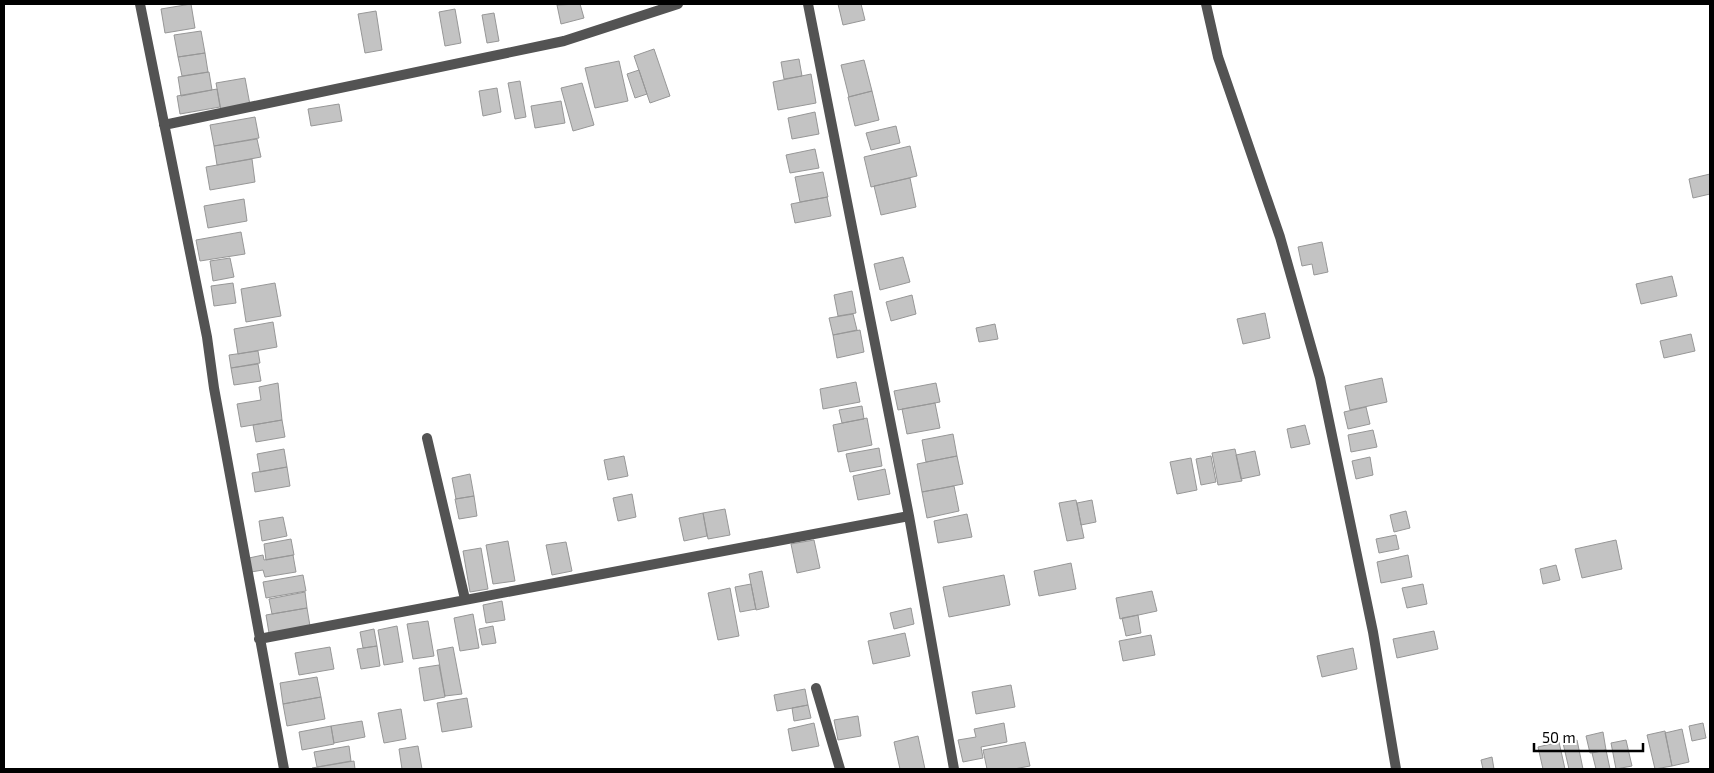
<svg xmlns="http://www.w3.org/2000/svg" width="1714" height="773" font-family="'Exo 2',sans-serif">
  <rect width="100%" height="100%" fill="#fff"/>
  <!-- building -->
  <path fill="#c3c3c3" stroke="#979797" d="M191,4l4,24 -30,5 -4,-24z
    M580,4l4,14 -23,6 -4,-19z
    M838,4h23l4,16 -22,5z
    M455,9l6,34 -16,3 -6,-34z
    M376,11l6,39 -17,3 -7,-39z
    M494,13l5,28 -12,2 -5,-28z
    M201,31l4,22 -27,4 -4,-22z
    M654,49l16,47 -20,7 -16,-47z
    M205,53l3,19 -26,4 -4,-19z
    M799,59l3,17 -18,3 -3,-17z
    M864,60l8,31 -23,6 -8,-32z
    M619,61l9,40 -33,7 -10,-40z
    M639,70l8,24 -12,4 -8,-24z
    M209,72l3,18 -31,6 -3,-19z
    M811,74l5,29 -38,7 -5,-28z
    M245,78l5,27 -29,5 -5,-27z
    M520,81l6,36 -11,2 -7,-36z
    M582,83l12,42 -21,6 -12,-43z
    M497,88l4,24 -18,4 -4,-25z
    M217,89l3,18 -40,7 -3,-18z
    M872,91l7,29 -24,6 -7,-29z
    M561,101l4,22 -30,5 -4,-22z
    M339,104l3,17 -31,5 -3,-17z
    M815,112l4,22 -27,5 -4,-21z
    M255,117l4,21 -45,8 -4,-21z
    M896,126l4,17 -29,7 -5,-17z
    M257,139l4,18 -44,8 -3,-19z
    M910,146l7,30 -46,11 -7,-30z
    M815,149l4,19 -29,5 -4,-18z
    M252,159l3,23 -45,8 -4,-23z
    M823,172l5,25 -28,5 -5,-25z
    M1710,174v20l-17,4 -4,-19z
    M910,178l6,29 -35,8 -7,-29z
    M827,197l4,19 -36,7 -4,-19z
    M244,199l3,22 -39,7 -4,-22z
    M241,232l4,22 -45,7 -4,-21z
    M1322,242l6,30 -14,3 -2,-11 -10,2 -4,-19z
    M903,257l7,25 -30,8 -6,-26z
    M230,258l4,19 -21,4 -3,-20z
    M1672,276l5,20 -36,8 -5,-20z
    M233,283l3,20 -22,3 -3,-20z
    M275,283l6,33 -35,6 -5,-33z
    M852,291l4,22 -18,3 -4,-21z
    M912,295l4,19 -25,7 -5,-19z
    M1265,313l5,25 -27,6 -6,-25z
    M853,314l4,16 -24,5 -4,-17z
    M273,322l4,25 -39,7 -4,-25z
    M995,324l3,15 -19,3 -3,-14z
    M860,330l4,22 -27,6 -4,-23z
    M1691,334l4,17 -31,7 -4,-17z
    M258,351l2,12 -29,5 -2,-13z
    M258,364l3,17 -27,4 -3,-17z
    M1382,378l5,24 -37,8 -5,-24z
    M856,382l4,20 -37,7 -3,-20z
    M278,383l4,37 -41,7 -4,-23 24,-4 -2,-13z
    M936,383l4,19 -42,8 -4,-19z
    M935,403l5,25 -33,6 -5,-25z
    M862,406l2,13 -22,4 -3,-13z
    M1366,407l4,17 -22,5 -4,-17z
    M867,418l5,27 -34,7 -5,-27z
    M282,420l3,17 -29,5 -3,-17z
    M1305,425l5,19 -19,4 -4,-19z
    M1373,430l4,17 -26,5 -3,-17z
    M953,434l4,22 -31,6 -4,-22z
    M879,448l3,18 -32,6 -4,-18z
    M284,449l3,18 -27,5 -3,-18z
    M1235,449l7,32 -24,4 -6,-32z
    M1255,451l5,24 -19,4 -5,-24z
    M624,456l4,20 -20,4 -4,-20z
    M957,456l6,28 -41,8 -5,-28z
    M1211,456l5,26 -15,3 -5,-26z
    M1370,457l3,18 -17,4 -4,-18z
    M1191,458l6,32 -20,4 -7,-32z
    M287,467l3,19 -35,6 -3,-19z
    M885,469l5,25 -32,6 -5,-24z
    M470,474l4,22 -18,3 -4,-21z
    M954,486l5,25 -32,7 -5,-26z
    M632,494l4,23 -18,4 -5,-23z
    M474,496l3,20 -18,3 -4,-20z
    M1076,500l8,38 -17,3 -8,-38z
    M1092,500l4,22 -15,3 -4,-22z
    M725,509l5,26 -22,4 -5,-26z
    M1406,511l4,17 -16,4 -4,-17z
    M703,513l4,23 -23,5 -5,-23z
    M967,514l5,23 -34,6 -4,-22z
    M283,517l4,19 -25,5 -3,-20z
    M1396,535l3,14 -20,4 -3,-14z
    M291,539l3,16 -28,5 -2,-16z
    M814,540l6,28 -23,5 -6,-29z
    M1616,540l6,29 -40,9 -7,-29z
    M508,541l7,40 -22,3 -7,-39z
    M566,542l6,29 -20,4 -6,-30z
    M481,548l7,41 -18,3 -7,-41z
    M263,555l1,5 29,-5 3,17 -31,5 -2,-7 -12,2 -2,-14z
    M1408,555l4,22 -31,6 -4,-21z
    M1071,563l5,26 -37,7 -5,-25z
    M1556,565l4,15 -17,4 -3,-15z
    M762,571l7,36 -13,3 -7,-36z
    M303,575l3,16 -40,7 -3,-16z
    M1004,575l6,30 -61,12 -6,-30z
    M751,584l5,25 -16,3 -5,-25z
    M1423,584l4,20 -20,4 -5,-20z
    M730,588l9,48 -21,4 -10,-47z
    M1152,591l5,20 -37,8 -4,-21z
    M305,592l2,16 -35,6 -3,-15z
    M502,601l3,19 -19,3 -3,-18z
    M307,608l3,18 -41,7 -3,-18z
    M911,608l3,16 -20,5 -4,-16z
    M473,614l6,34 -19,3 -6,-33z
    M1138,615l3,18 -15,3 -4,-18z
    M428,621l6,35 -21,3 -6,-35z
    M397,626l6,36 -19,3 -6,-35z
    M493,626l3,17 -14,2 -3,-16z
    M374,629l3,17 -14,2 -3,-16z
    M1434,631l4,18 -41,9 -4,-19z
    M905,633l5,23 -37,8 -5,-23z
    M1151,635l4,20 -32,6 -4,-20z
    M377,646l3,20 -19,3 -4,-20z
    M330,647l4,22 -35,6 -4,-22z
    M453,647l9,47 -17,2 -8,-46z
    M1353,648l4,21 -35,8 -5,-21z
    M439,665l6,32 -21,4 -5,-33z
    M317,677l4,20 -38,7 -3,-21z
    M1011,685l4,22 -39,7 -4,-22z
    M805,689l3,16 -31,6 -3,-16z
    M321,697l4,22 -38,7 -4,-22z
    M467,698l5,29 -30,5 -5,-29z
    M808,705l3,13 -17,3 -2,-13z
    M401,709l5,30 -22,4 -6,-30z
    M858,716l3,20 -23,4 -4,-20z
    M362,721l3,16 -31,6 -3,-17z
    M814,723l5,23 -27,5 -4,-22z
    M1004,723l3,19 -26,5 2,11 -20,4 -5,-22 18,-3 -2,-8z
    M1703,723l3,15 -14,3 -3,-15z
    M331,726l3,18 -32,6 -3,-18z
    M1682,729l7,33 -17,4 -7,-33z
    M1665,731l7,35 -17,3 -8,-34z
    M1603,732l3,18 -16,3 -4,-17z
    M918,736l7,33h-25l-6,-27z
    M1577,740l6,29h-14l-6,-26z
    M1626,740l6,26 -16,3 -5,-26z
    M1025,742l5,24 -16,3h-27l-4,-19z
    M1559,742l6,27h-22l-5,-22z
    M349,746l2,15 -34,6 -3,-15z
    M418,746l4,23h-20l-3,-20z
    M1606,750l4,19h-14l-4,-16z
    M1492,757l2,12h-11l-2,-9z
    M354,761l1,8h-43v-1z"/>
  <g fill="none" stroke-linecap="round" stroke-linejoin="round">
    <!-- minor -->
    <path stroke="#535353" stroke-width="10" d="M140,4l67,333 7,51 70,381
      M808,4l101,512 45,253
      M1206,4l12,53 62,180 40,141 53,254 23,137
      M164,125l400,-84 114,-37
      M427,438l38,161
      M259,639l650,-123
      M816,688l24,81"/>
  </g>
  <!-- border -->
  <rect width="1714" height="773" fill="none" stroke="#000000" stroke-width="10"/>
  <!-- scale -->
  <path d="M1534 743v8h109v-8" fill="none" stroke="#000000" stroke-width="2.5"/>
  <text x="1542" y="743" font-size="15" fill="#000000" stroke="#ffffff" stroke-width="4" paint-order="stroke">50 m</text>
</svg>
